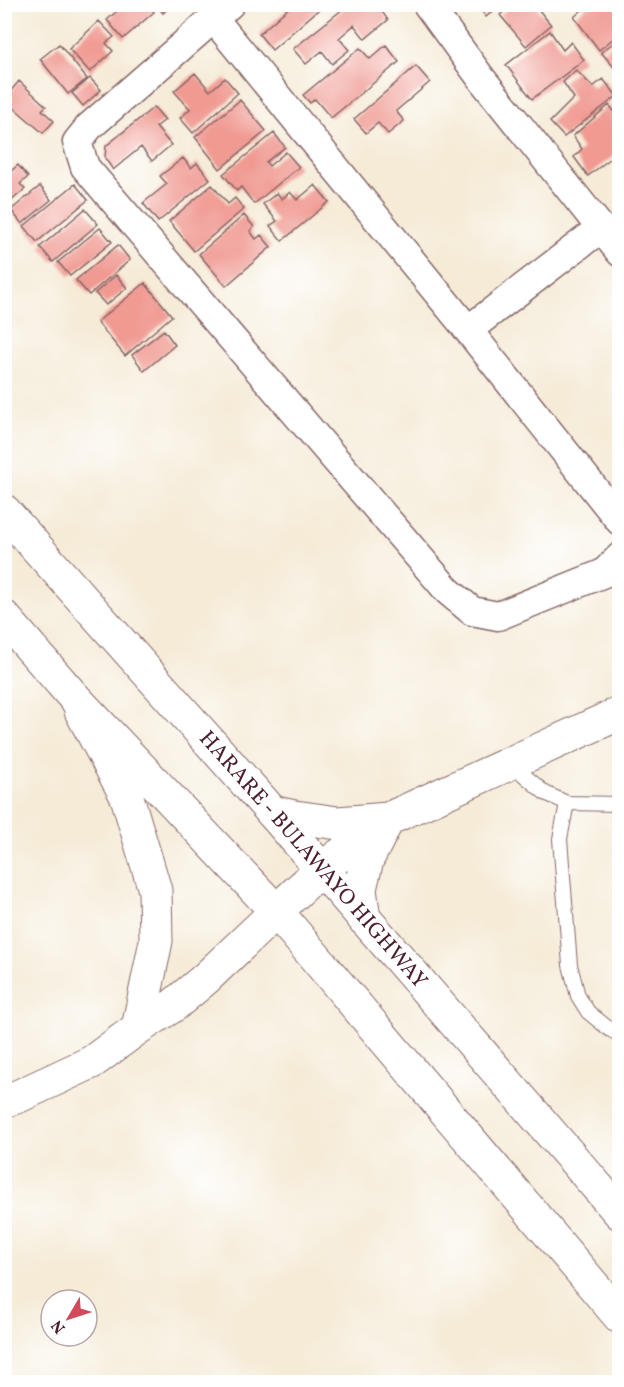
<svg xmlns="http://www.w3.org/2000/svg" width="624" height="1387" font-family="Vollkorn,serif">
  <rect width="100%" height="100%" fill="#fff"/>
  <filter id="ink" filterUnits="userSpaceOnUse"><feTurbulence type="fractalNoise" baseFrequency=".0167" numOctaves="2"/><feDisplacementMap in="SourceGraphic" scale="12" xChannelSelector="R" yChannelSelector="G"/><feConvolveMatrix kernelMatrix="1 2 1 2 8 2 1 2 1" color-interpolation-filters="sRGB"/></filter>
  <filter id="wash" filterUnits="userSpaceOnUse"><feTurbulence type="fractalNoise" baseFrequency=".008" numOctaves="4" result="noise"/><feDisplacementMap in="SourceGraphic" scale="24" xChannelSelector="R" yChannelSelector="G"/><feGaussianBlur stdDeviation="1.35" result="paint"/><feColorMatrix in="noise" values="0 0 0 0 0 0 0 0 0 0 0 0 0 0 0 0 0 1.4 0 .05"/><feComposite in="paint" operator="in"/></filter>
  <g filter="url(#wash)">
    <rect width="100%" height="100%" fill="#f5ebd7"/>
    <g id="blocks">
      <!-- building -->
      <path fill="#f09a92" d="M125,4h23l6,8 -31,27 -16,-19z
        M156,4h16l-9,9z
        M293,4h32l-53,46 -13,-16z
        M476,4h25l-15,13z
        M513,4h21l17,21 -25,21 -26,-31z
        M589,4h31v29l-21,17 -25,-33z
        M348,5h22l4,4 4,-3 10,14 -23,19 -11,-14 -15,13 10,12 -17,14 -10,-13 -16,13 -13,-15z
        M99,21l15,16 -8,6 7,8 -23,21 -21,-23z
        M550,31l13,19 8,-8 13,18 -52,39 -26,-34z
        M620,38v36l-19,-22z
        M59,44l28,35 -19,15 -28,-35z
        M386,45l13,17 -68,56 -16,-19 -5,4 -7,-8 57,-47 10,11z
        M416,66l14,16 -34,29 8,10 -16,13 -10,-11 -12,10 -12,-14z
        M576,70l17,17 10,-8 14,17 -53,41 -14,-15 24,-24 -11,-16z
        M195,73l15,18 15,-13 13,15 -45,40 -13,-15 10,-9 -16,-18z
        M90,78l11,12 -18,16 -11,-13z
        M19,81l27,25 -4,4 12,11 -11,12 -39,-34z
        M240,100l26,31 -46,38 -25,-32z
        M609,105l11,13v33l-32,25 -14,-19 8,-8 -9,-13z
        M154,107l11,13 -9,7 15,18 -19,16 -11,-14 -28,23 -8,-12 1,-12z
        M274,133l11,14 -19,15 3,4 17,-14 13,15 -45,37 -13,-17 -4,4 -14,-17z
        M183,158l8,10 6,-5 13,16 -52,43 -15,-19 24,-19 -7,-8z
        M18,165l10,12 -8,7 5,5 -21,18v-30z
        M75,184l13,16 -51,42 -13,-16z
        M212,185l16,19 7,-6 9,11 -50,42 -25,-30z
        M315,185l14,17 -47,39 -12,-15 7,-5 -14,-17 14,-11 5,6 8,-7 7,8z
        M40,186l11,14 -29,24 -11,-14z
        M85,209l13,15 -45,38 -13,-15z
        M244,215l10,12 -4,4 6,8 5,-4 10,12 -45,39 -27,-32z
        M100,228l12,14 -42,34 -12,-14z
        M118,245l12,15 -41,35 -13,-15z
        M116,275l11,13 -21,17 -11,-12z
        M145,283l27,33 -47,40 -28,-34z
        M164,330l11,15 -31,26 -12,-16z"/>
    </g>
  </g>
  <g filter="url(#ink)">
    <use href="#blocks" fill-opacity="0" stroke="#866667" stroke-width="1.5"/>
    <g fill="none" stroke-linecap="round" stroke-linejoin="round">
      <!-- service casing -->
      <g stroke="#866667" stroke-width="16">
        <path id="service" d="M511,764l34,29 22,10 53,1
          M567,803l-7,36 10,126 8,31 10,16 21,17 11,6"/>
      </g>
      <!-- minor casing -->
      <g stroke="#866667" stroke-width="31">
        <path id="minor" d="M230,4l-141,123 -12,15 8,25 363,424 24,20 26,5 106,-43 16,-16
          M427,4l54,74 139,174
          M214,19l254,311 152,191
          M468,330l133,-102"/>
      </g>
      <!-- tertiary casing -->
      <g stroke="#866667" stroke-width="35">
        <path id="tertiary" d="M81,711l46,86 28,93 1,51 -18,87
          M4,1101l15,-5 73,-34 46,-34 36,-23 31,-26 115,-109 68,-51 232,-106"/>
      </g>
      <!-- trunk casing -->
      <g stroke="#866667" stroke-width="35">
        <g id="trunk">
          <path id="s1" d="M4,511l268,301 348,401"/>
          <path d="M4,617l68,78 204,216 344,406"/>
          <path d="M272,812l23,5 43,6 50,-4"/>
          <path d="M364,919l-4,-30 7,-29 21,-41"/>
        </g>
      </g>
      <!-- service -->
      <use href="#service" stroke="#fff" stroke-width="14"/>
      <!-- minor -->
      <use href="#minor" stroke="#fff" stroke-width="28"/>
      <!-- tertiary -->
      <use href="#tertiary" stroke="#fff" stroke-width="33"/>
      <!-- trunk -->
      <use href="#trunk" stroke="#fff" stroke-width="33"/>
    </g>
  </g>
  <g text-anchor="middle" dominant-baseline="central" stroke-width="4.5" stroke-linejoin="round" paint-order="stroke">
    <!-- street labels -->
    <g font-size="22" fill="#4a1f2b" stroke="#fff">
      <text stroke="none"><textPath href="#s1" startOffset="466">HARARE - BULAWAYO HIGHWAY</textPath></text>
    </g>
  </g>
  <!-- margin -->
  <rect width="624" height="1387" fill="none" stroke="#fff" stroke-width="24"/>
  <!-- north arrow -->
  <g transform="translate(69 1318) rotate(231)"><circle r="28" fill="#ffffff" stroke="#b7a5aa" stroke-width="1.5"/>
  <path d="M0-4.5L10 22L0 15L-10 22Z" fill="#d1495b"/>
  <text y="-9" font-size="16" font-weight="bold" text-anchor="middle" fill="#4a1f2b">N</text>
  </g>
</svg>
